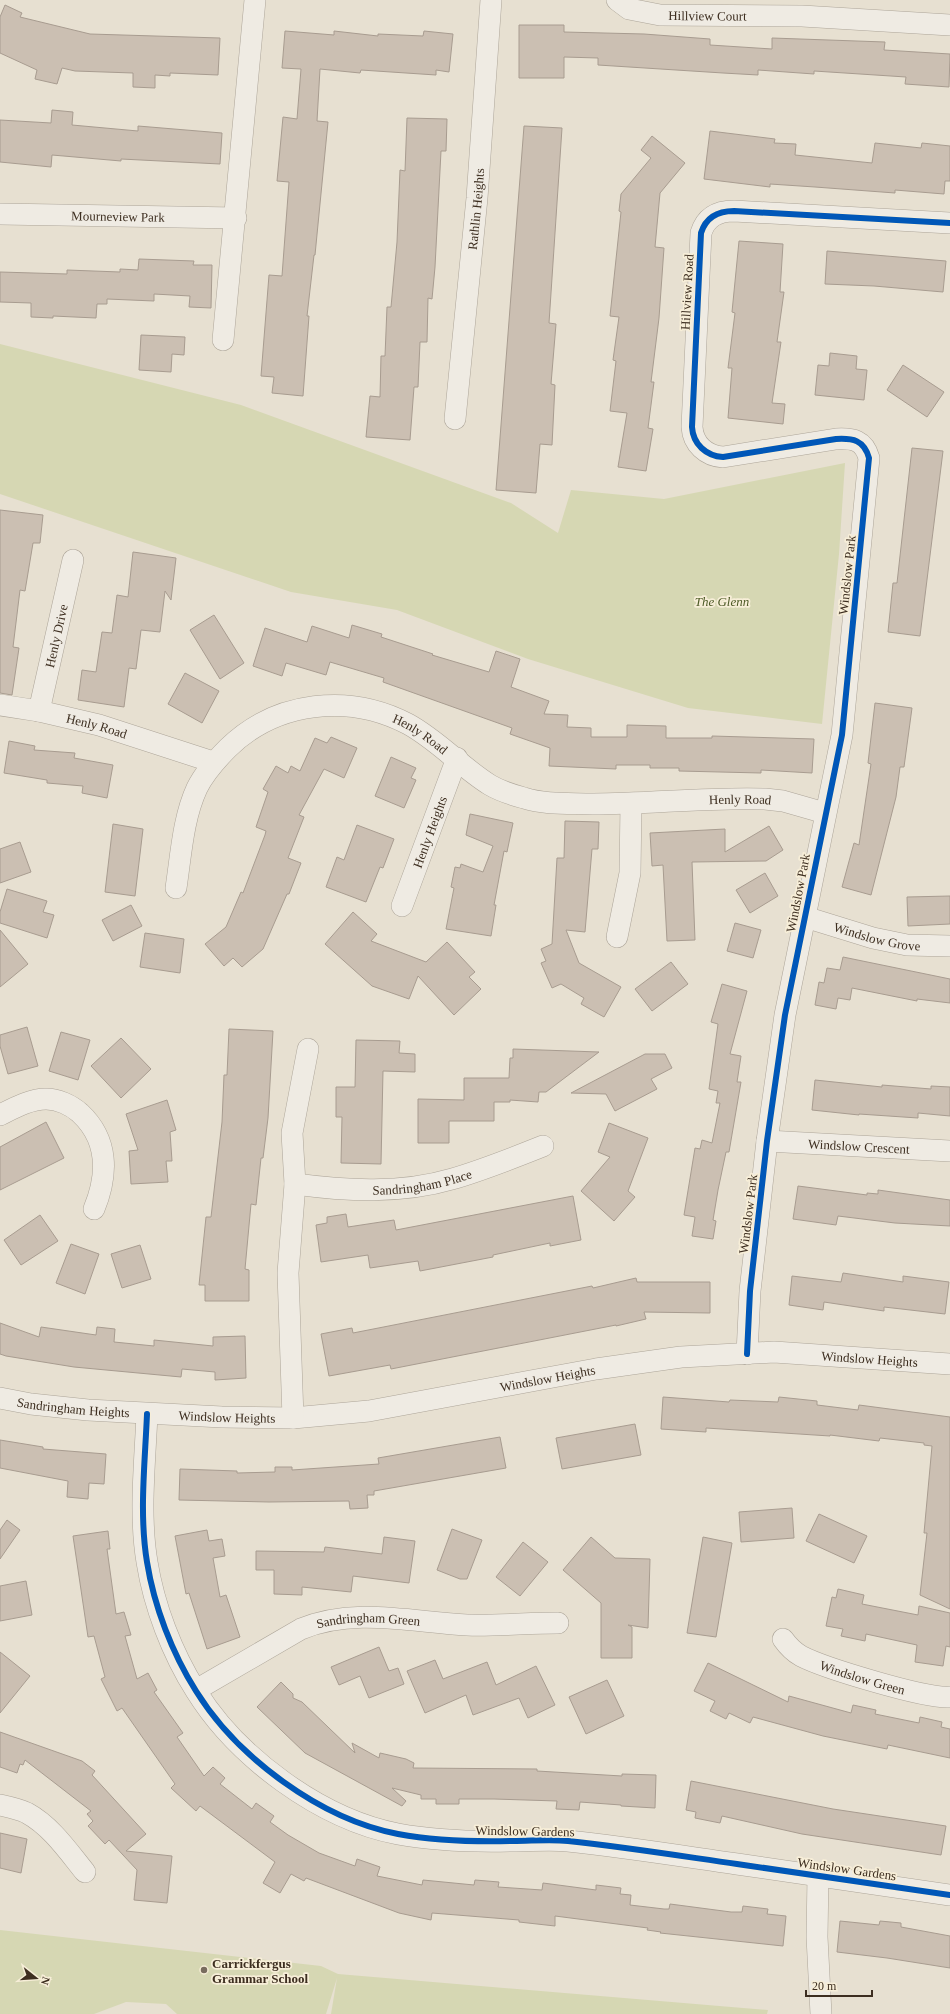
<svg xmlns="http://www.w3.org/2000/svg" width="950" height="2014" font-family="Georgia,serif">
  <rect width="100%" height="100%" fill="#e7e0d1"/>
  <!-- green -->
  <path fill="#d6d7b3" d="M0,344l241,61 270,98 47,30 13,-43 93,9 181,-36 -6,91 -17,170 -134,-16 -160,-49 -131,-49 -106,-18 -291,-98z
    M0,1930l321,36 17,8 430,36 -1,4h-436l6,-36 -11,36h-149l-11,-10 -40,-2 -32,12h-94z"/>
  <!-- building -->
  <path fill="#cbbfb2" stroke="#a89c90" d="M5,5l17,8 -2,4 70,17 130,4 -2,37 -48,-2v3l-15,-1v13l-22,-1v-14l-58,-2 -13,-3 -5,16 -22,-5 2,-9 -37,-17v-36z
    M519,25h45v7l80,2 66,5v6l62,4v-11l113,4 -1,8 66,4 -1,33 -44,-3 1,-7 -92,-6v3l-56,-4v5l-35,-2 -125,-8v-7l-34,-1v21h-45z
    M285,31l49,4v-4l44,5v-2l45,2 1,-5 29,3 -4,38 -13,-2v5l-75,-5 -1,3 -40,-4 -3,52 11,1 -13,133h-1l-7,61h2l-6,80 -31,-3 2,-16 -13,-1 8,-101 13,1 7,-94 -12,-1 6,-64 14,2 4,-50 -19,-1z
    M52,110l21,2 -1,13 66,6v-5l84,7 -2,31 -99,-5v2l-69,-6 -1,12 -51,-5v-42l51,3z
    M407,118l40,1 -1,32h-5l-6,116 -3,32 -4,-1 -1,44h-7l-2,45h-4l-4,53 -44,-3 4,-41 10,1 1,-41h4l2,-49h4l6,-65 3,-72 5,1z
    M524,126l38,2 -13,195 7,1 -5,60 4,1 -3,60 -12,-1 -4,49 -40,-3z
    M710,131l65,8 -1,4 22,1 -1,11 77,8 3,-20 46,5 1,-5 28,3v35h-5l-1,13 -49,-4v3l-80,-6 -45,-3v3l-66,-8z
    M652,136l33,27 -25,30 -5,54 9,1 -5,70 -8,64h3l-6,46 5,1 -7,42 -28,-4 9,-54 -17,-2 6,-50 -3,-1 6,-43 -9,-1 11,-104 -2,-1 2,-17 30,-36 -10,-8z
    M739,241l44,3 -3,48h4l-7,50h4l-9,61 13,1 -2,20 -55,-6 4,-50h-4l7,-55 -3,-1z
    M827,251l119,10 -3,31 -69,-6 -49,-2z
    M139,259l55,2 -1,4h19l-1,43 -22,-1 1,-11 -36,-2v7l-47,-2v5h-10l-1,14 -43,-2v2l-22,-1v-14l-31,-1v-30l67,2v-4l53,2v-3l18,1z
    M141,335l44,2 -1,18 -12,-1 -1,18 -32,-2z
    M830,353l27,3 -1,13 11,1 -3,30 -49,-5 3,-30 11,1z
    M903,365l41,27 -17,25 -40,-27z
    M912,448l31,3 -23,185 -32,-4 5,-49h4z
    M0,510l43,5 -3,28h-7l-8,48 -5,-1 -7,57 6,1 -7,47 -12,-2z
    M133,552l43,6 -5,42 -6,-9 -5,41 -19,-2 -5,39 -7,-1 -5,39 -46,-7 4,-30 14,2 6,-40 10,1 5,-38 11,2z
    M214,615l30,48 -24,16 -30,-49z
    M352,625l30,9 -1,3 52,17 -1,1 57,17 7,-21 24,8 -9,28 38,14 -5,13 24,1 -1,12 24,1v9h36v-12l39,1v12h46v-2l102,3 -2,34 -51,-3v3l-82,-2v-3h-29v-3h-34v4l-67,-3 1,-18 -40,-14 2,-6 -129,-46 1,-4 -54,-16 -4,13 -40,-12 -4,13 -29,-10 12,-38 42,14 5,-16 37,12z
    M185,673l34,18 -17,32 -34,-19z
    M875,703l37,5 -8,59h-4l-4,30 -25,98 -29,-8 12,-44 5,2 12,-81 -3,-1z
    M331,737l26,11 -13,30 -20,-9 -25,46 5,2 -16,41 13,5 -12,31h-2l-24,55 -21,18 -9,-9 -9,8 -19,-22 21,-17 15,-35 2,1 22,-58 1,-4 -10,-4 12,-35 -5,-3 13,-23 12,7 3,-7 9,5 15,-33 12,5z
    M9,741l26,5 -1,4 41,3 -1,5 39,7 -6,33 -25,-5 1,-7 -36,-3v-3l-43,-7z
    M391,757l25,11 -5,10 5,2 -12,28 -29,-12z
    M470,814l43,9 -6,29 -3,-1 -10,54h2l-5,31 -45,-7 8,-41 -3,-1 4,-20 5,1 1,-4 22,8 10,-26 -27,-11z
    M565,821l34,1 -1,27h-6l-7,83 -19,-2 13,33 42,24 -17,30 -23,-13 3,-6 -23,-14 -9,4 -11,-25 5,-2 -5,-12 11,-5 5,-86h7z
    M113,824l30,5 -8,67 -30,-4z
    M357,825l37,14 -11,29 -3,-1 -14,35 -40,-15 11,-30 7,3z
    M769,826l14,24 -17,11 -74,1 3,78 -28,1 -4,-76 -11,1 -2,-33 75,-4v23z
    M20,842l11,30 -31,11v-34z
    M765,873l13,23 -28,17 -14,-23z
    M7,889l40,12 -4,11 11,3 -7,23 -47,-15v-11z
    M950,896v28l-42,2 -1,-29z
    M131,905l11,21 -29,15 -11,-21z
    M353,912l24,22 -6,7 55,21 21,-20 28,30 -6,5 12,12 -27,26 -36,-39 -9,23 -37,-13 -47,-42z
    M735,923l26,7 -8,28 -26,-7z
    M0,930l28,34 -28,23z
    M145,933l39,6 -4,34 -40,-6z
    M843,957l107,22v24l-33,-4v2l-65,-13 -2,12 -12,-2 -2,11 -21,-4 4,-23 5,1 3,-15 13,2z
    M671,962l17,22 -36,27 -17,-22z
    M722,984l25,7 -17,63 11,2 -4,26h4l-12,70h-3l-8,38 -5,30 3,1 -3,18 -21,-3 3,-19 -11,-2 11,-67 5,1 2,-9 10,3 8,-40h-4l2,-12 -9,-2 9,-65 -7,-2z
    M27,1027l11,39 -30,8 -8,-28v-11z
    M229,1029l44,2 -5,87 -5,40h-2l-5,47 -5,-1 -6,65 4,1v31h-44v-16h-6l7,-68h5l11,-95 2,-47h3z
    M61,1032l29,8 -12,40 -29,-9z
    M121,1038l30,31 -30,29 -30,-32z
    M356,1040l44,1 -1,12 16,1v18l-32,-1 -2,93 -40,-1 1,-46h-6v-30h19z
    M513,1049l86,3 -53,40h-7l-1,10 -28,-2v2h-16v19h-45v22h-31v-44l46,1v-22h45l1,-20h3z
    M645,1054h20l7,14 -21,11 6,10 -42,22 -9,-17 -35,-1z
    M815,1080l67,7v-2l49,4v-3l19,1v29l-32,-3v5l-59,-4v1l-47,-5z
    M167,1100l9,30 -6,2 2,29h-6l2,21 -37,2 -2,-33 9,-1 -12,-36z
    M46,1122l18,36 -64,32v-43z
    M609,1123l39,15 -20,53 7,6 -21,24 -33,-30 29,-34 -12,-5z
    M798,1186l69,9v-2l11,1v-4l72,10v26l-55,-3 -57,-7 -2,9 -43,-6z
    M573,1196l8,44 -31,6v-3l-57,12v2l-73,14 -2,-10 -48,7 -2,-13 -47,7 -5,-37 11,-2v-6l19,-3 2,13 46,-7 2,10z
    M40,1215l18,26 -37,24 -17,-25z
    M71,1244l28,10 -14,40 -29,-11z
    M140,1245l11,34 -29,9 -11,-34z
    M843,1273l60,9v-6l46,6 -4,32 -61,-7v4l-60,-9 -1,8 -34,-5 3,-29 49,6z
    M636,1278l1,4h73v31l-66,-1 2,7 -30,7v-1l-225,44 -1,-4 -61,11 -8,-42 31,-6 1,5 239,-47 1,2z
    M0,1323l39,14 2,-10 55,8 1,-8 18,2 -1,13 40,4v-6l59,6v-9l32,-1 1,42 -31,2v-8l-33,-3 -1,8 -107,-10 -68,-11 -6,-2z
    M663,1397l66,5 1,-2 48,2 1,-5 38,4v4l41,5 1,-5 91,12v192l-30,-14 7,-62h-3l8,-87 -8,-1v-2l-44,-5 -1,3 -49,-6v1l-124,-8v4l-45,-3z
    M635,1424l6,31 -79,14 -6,-31z
    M500,1437l6,31 -132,23v4h-7l1,13 -18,1 -1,-8 -80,1 -90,-2 1,-31 57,2v2l38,-1v-5h17v3l87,-6 -1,-6z
    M0,1440l43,7v2l63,5 -2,30 -15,-1 -1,16 -21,-2 1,-16 -68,-13z
    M792,1508l2,30 -53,4 -2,-30z
    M819,1514l48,22 -13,27 -48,-22z
    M7,1520l13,10 -20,29v-29z
    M452,1529l30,11 -15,39h-7l-23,-9z
    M207,1530l2,11 13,-2 3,17 -12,2 7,39 6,-2 14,42 -33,12 -18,-56 -3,1 -11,-58z
    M108,1531l2,18h-3l9,65 8,-2 7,23 -6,1 12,43 11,-6 9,17 -3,2 29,41 -6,4 27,39 9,-9 12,11 -5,6 32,25 4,-6 18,13 -4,6 18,13 31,18 36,13 2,-7 23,8 -3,9 45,9 1,-5 51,5 1,-5 24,2 -1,5 44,3 1,-7 53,7v-5l25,3 -1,6 11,1 -1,10 34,4h5l1,-5 61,8h11l1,-6 25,3 -1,5 19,2 -3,30 -123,-13 1,-1 -14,-2 1,-2 -93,-12v10l-36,-4v-2l-87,-7 -1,7 -32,-7 -93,-35 -2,3 -13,-7 -11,19 -17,-10 12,-21 -75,-56 -4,5 -25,-23 4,-4 -53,-76 -5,3 -16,-32 4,-2 -11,-41 -6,1 -15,-101z
    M384,1537l31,4 -6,42 -56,-7 -2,16 -49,-5v8l-28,-1v-24h-18v-19l68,1 1,-5 57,7z
    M591,1537l24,21 35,1 -2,69 -20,-3 4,2v31h-31v-55l-38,-33z
    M703,1537l29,6 -16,94 -29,-4z
    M523,1542l25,20 -28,34 -24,-19z
    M26,1581l6,34 -32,6v-35z
    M838,1589l26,6 -2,9 56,11 1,-9 31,7v34l-4,-1 -3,20 -28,-4 2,-17 -51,-11 -1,7 -24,-5 2,-7 -17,-3 6,-29 4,1z
    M379,1647l10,24 9,-3 6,16 -35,14 -9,-22 -21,9 -8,-18z
    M0,1652l30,24 -30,37z
    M435,1660l8,19 44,-17 9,23 40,-19 19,39 -27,13 -9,-20 -46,17 -7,-20 -41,18 -18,-42z
    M708,1663l80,39 1,-6 62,17 2,-8 23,5 -1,4 44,9 1,-6 22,5 -1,5 9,2v29l-62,-13 -1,4 -64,-13 -70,-19 -3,6 -21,-10 -3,6 -16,-8 5,-10 -21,-10z
    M607,1680l17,36 -38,18 -17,-37z
    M281,1682l12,12v4l9,4 53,51 -3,-10 27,15 1,-5 26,6 8,4 -1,5 124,1v2l85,5v-2l34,1 -1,33 -34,-2v-1l-41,-3 -1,8 -23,-1 1,-8 -63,-2h-35v5h-23v-5h-15v-4l-29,-7 14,13 -4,5 -97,-53 -48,-46z
    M0,1732l82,29 13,10 -3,4 54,59 -20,17 46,5 -5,47 -33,-3 3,-30 -28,-30 -4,4 -17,-18 5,-5 -6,-7 4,-3 -66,-51 -2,5 -3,-1 -3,9 -17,-6z
    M691,1781l142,28 113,17 -5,29 -139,-21 -80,-18 -2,7 -25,-5 1,-6 -10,-2z
    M0,1833l27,6 -6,34 -21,-5z
    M840,1921l39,4 1,-4 21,2v4l49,9v32l-63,-10 -50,-6z"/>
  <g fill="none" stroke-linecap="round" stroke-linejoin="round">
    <!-- street casing -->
    <g stroke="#ada599" stroke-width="22">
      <g id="street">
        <path id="s1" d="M617,0l12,9 31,6 142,1 148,9"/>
        <path id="s2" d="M0,214l236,4"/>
        <path d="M223,340l32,-340"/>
        <path id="s3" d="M455,419l22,-221 14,-198"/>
        <path id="s4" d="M0,705l39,6 60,14 114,37"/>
        <path id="s5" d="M39,711l34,-151"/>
        <path id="s6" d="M176,888c5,-33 7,-70 21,-100 8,-16 19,-28 31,-40 48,-47 121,-55 180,-24 31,17 53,43 82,61 10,6 23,10 34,13 22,7 46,5 69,6 57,0 115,-7 172,-5l18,2 42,12"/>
        <path id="s7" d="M402,906l55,-148"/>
        <path id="s8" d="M805,917l68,21 34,7 43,1"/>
        <path d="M617,937l13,-64 1,-69"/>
        <path d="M0,1115c14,-7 30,-16 46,-16 12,0 25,6 34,14 29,27 28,62 14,96"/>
        <path id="s9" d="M767,1141l183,10"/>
        <path id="s10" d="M295,1184c52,7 106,10 157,-5 31,-9 61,-21 91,-33"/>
        <path d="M747,1354l3,-63 17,-150 18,-126 57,-280 27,-277c-5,-18 -16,-20 -33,-19l-113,18c-17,-1 -30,-13 -31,-30l9,-194c5,-16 17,-22 33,-22l216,12"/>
        <path id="s11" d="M0,1398l31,6 57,6 134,7 71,1 76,-7 227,-42 85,-12 93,-5 176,12"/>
        <path d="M147,1414c-2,49 -8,100 0,148 7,44 25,91 49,129 41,66 124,128 202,143 38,7 76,8 115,7 18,0 37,-2 55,0 57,6 113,15 169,23 71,11 142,21 213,31"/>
        <path d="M293,1418l-5,-145 7,-89 -3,-51 16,-84"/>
        <path id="s12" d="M783,1639c5,7 11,13 18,17 23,12 125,43 149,41"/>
        <path id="s13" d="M196,1690l105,-61c53,-22 110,-7 166,-4 30,1 61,-2 91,-2"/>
        <path d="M0,1805c9,2 19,4 27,8 24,13 41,38 58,59"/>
        <path d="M818,1876l-1,61 4,77"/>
      </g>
    </g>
    <!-- street -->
    <use href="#street" stroke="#efebe3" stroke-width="21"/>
    <!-- cycleway casing -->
    <g stroke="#f7eed8" stroke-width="8">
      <path id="cycleway" d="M747,1354l3,-63 17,-150 18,-126 57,-280 27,-277c-5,-18 -16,-20 -33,-19l-113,18c-17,-1 -30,-13 -31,-30l9,-194c5,-16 17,-22 33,-22l216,12
        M147,1414c-2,49 -8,100 0,148 7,44 25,91 49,129 41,66 124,128 202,143 38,7 76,8 115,7 18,0 37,-2 55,0 57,6 113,15 169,23 71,11 142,21 213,31"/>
    </g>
    <!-- cycleway -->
    <use href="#cycleway" stroke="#0057b8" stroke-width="6"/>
  </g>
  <!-- markers -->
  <circle fill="#786c5e" stroke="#f7eed8" stroke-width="1.5" cx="204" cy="1970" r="4"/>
  <g text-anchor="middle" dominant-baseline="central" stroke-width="3.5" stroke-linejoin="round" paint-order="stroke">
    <!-- street labels -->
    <g font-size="13" fill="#3d2e20" stroke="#f7eed8">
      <text stroke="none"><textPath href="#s1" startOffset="94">Hillview Court</textPath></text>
      <text stroke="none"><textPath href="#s3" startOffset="211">Rathlin Heights</textPath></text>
      <text stroke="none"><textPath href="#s2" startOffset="118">Mourneview Park</textPath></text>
      <text transform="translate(687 292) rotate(-87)">Hillview Road</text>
      <text transform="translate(847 575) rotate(-84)">Windslow Park</text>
      <text stroke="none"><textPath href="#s5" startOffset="77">Henly Drive</textPath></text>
      <text stroke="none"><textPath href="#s4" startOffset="99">Henly Road</textPath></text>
      <text stroke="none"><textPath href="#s6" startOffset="363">Henly Road</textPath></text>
      <text stroke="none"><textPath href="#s6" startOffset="703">Henly Road</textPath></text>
      <text stroke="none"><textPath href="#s7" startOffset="79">Henly Heights</textPath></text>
      <text transform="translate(798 893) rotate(-79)">Windslow Park</text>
      <text stroke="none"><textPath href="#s8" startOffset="75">Windslow Grove</textPath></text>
      <text stroke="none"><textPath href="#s9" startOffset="92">Windslow Crescent</textPath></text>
      <text stroke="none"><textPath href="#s10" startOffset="128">Sandringham Place</textPath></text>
      <text transform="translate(748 1214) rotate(-83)">Windslow Park</text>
      <text stroke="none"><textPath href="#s11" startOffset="876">Windslow Heights</textPath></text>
      <text stroke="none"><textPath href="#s11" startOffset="552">Windslow Heights</textPath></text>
      <text stroke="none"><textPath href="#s11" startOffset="74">Sandringham Heights</textPath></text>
      <text stroke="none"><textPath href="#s11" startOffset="228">Windslow Heights</textPath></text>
      <text stroke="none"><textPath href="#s13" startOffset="190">Sandringham Green</textPath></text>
      <text stroke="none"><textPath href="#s12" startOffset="90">Windslow Green</textPath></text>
      <text transform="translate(525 1831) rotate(1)">Windslow Gardens</text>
      <text transform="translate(847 1869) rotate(8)">Windslow Gardens</text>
    </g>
    <!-- park labels -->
    <g font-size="13" font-style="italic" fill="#4d5a26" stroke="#f7eed8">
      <text x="722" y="601">The Glenn</text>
    </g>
    <!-- poi labels -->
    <g font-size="13" font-weight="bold" fill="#3d2e20" stroke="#f7eed8" text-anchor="start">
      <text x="212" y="1963">Carrickfergus<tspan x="212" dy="15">Grammar School</tspan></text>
    </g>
  </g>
  <!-- north arrow -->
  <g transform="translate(36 1978) rotate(107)" stroke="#f7eed8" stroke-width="3" paint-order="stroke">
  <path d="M0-3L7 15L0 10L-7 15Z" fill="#3d2e20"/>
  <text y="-6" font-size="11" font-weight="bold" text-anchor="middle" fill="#3d2e20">N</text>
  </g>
  <!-- scale -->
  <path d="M806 1990v6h66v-6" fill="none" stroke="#3d2e20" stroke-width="2"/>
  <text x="812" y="1990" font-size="12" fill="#3d2e20" stroke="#f7eed8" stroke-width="3" paint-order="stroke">20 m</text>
</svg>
